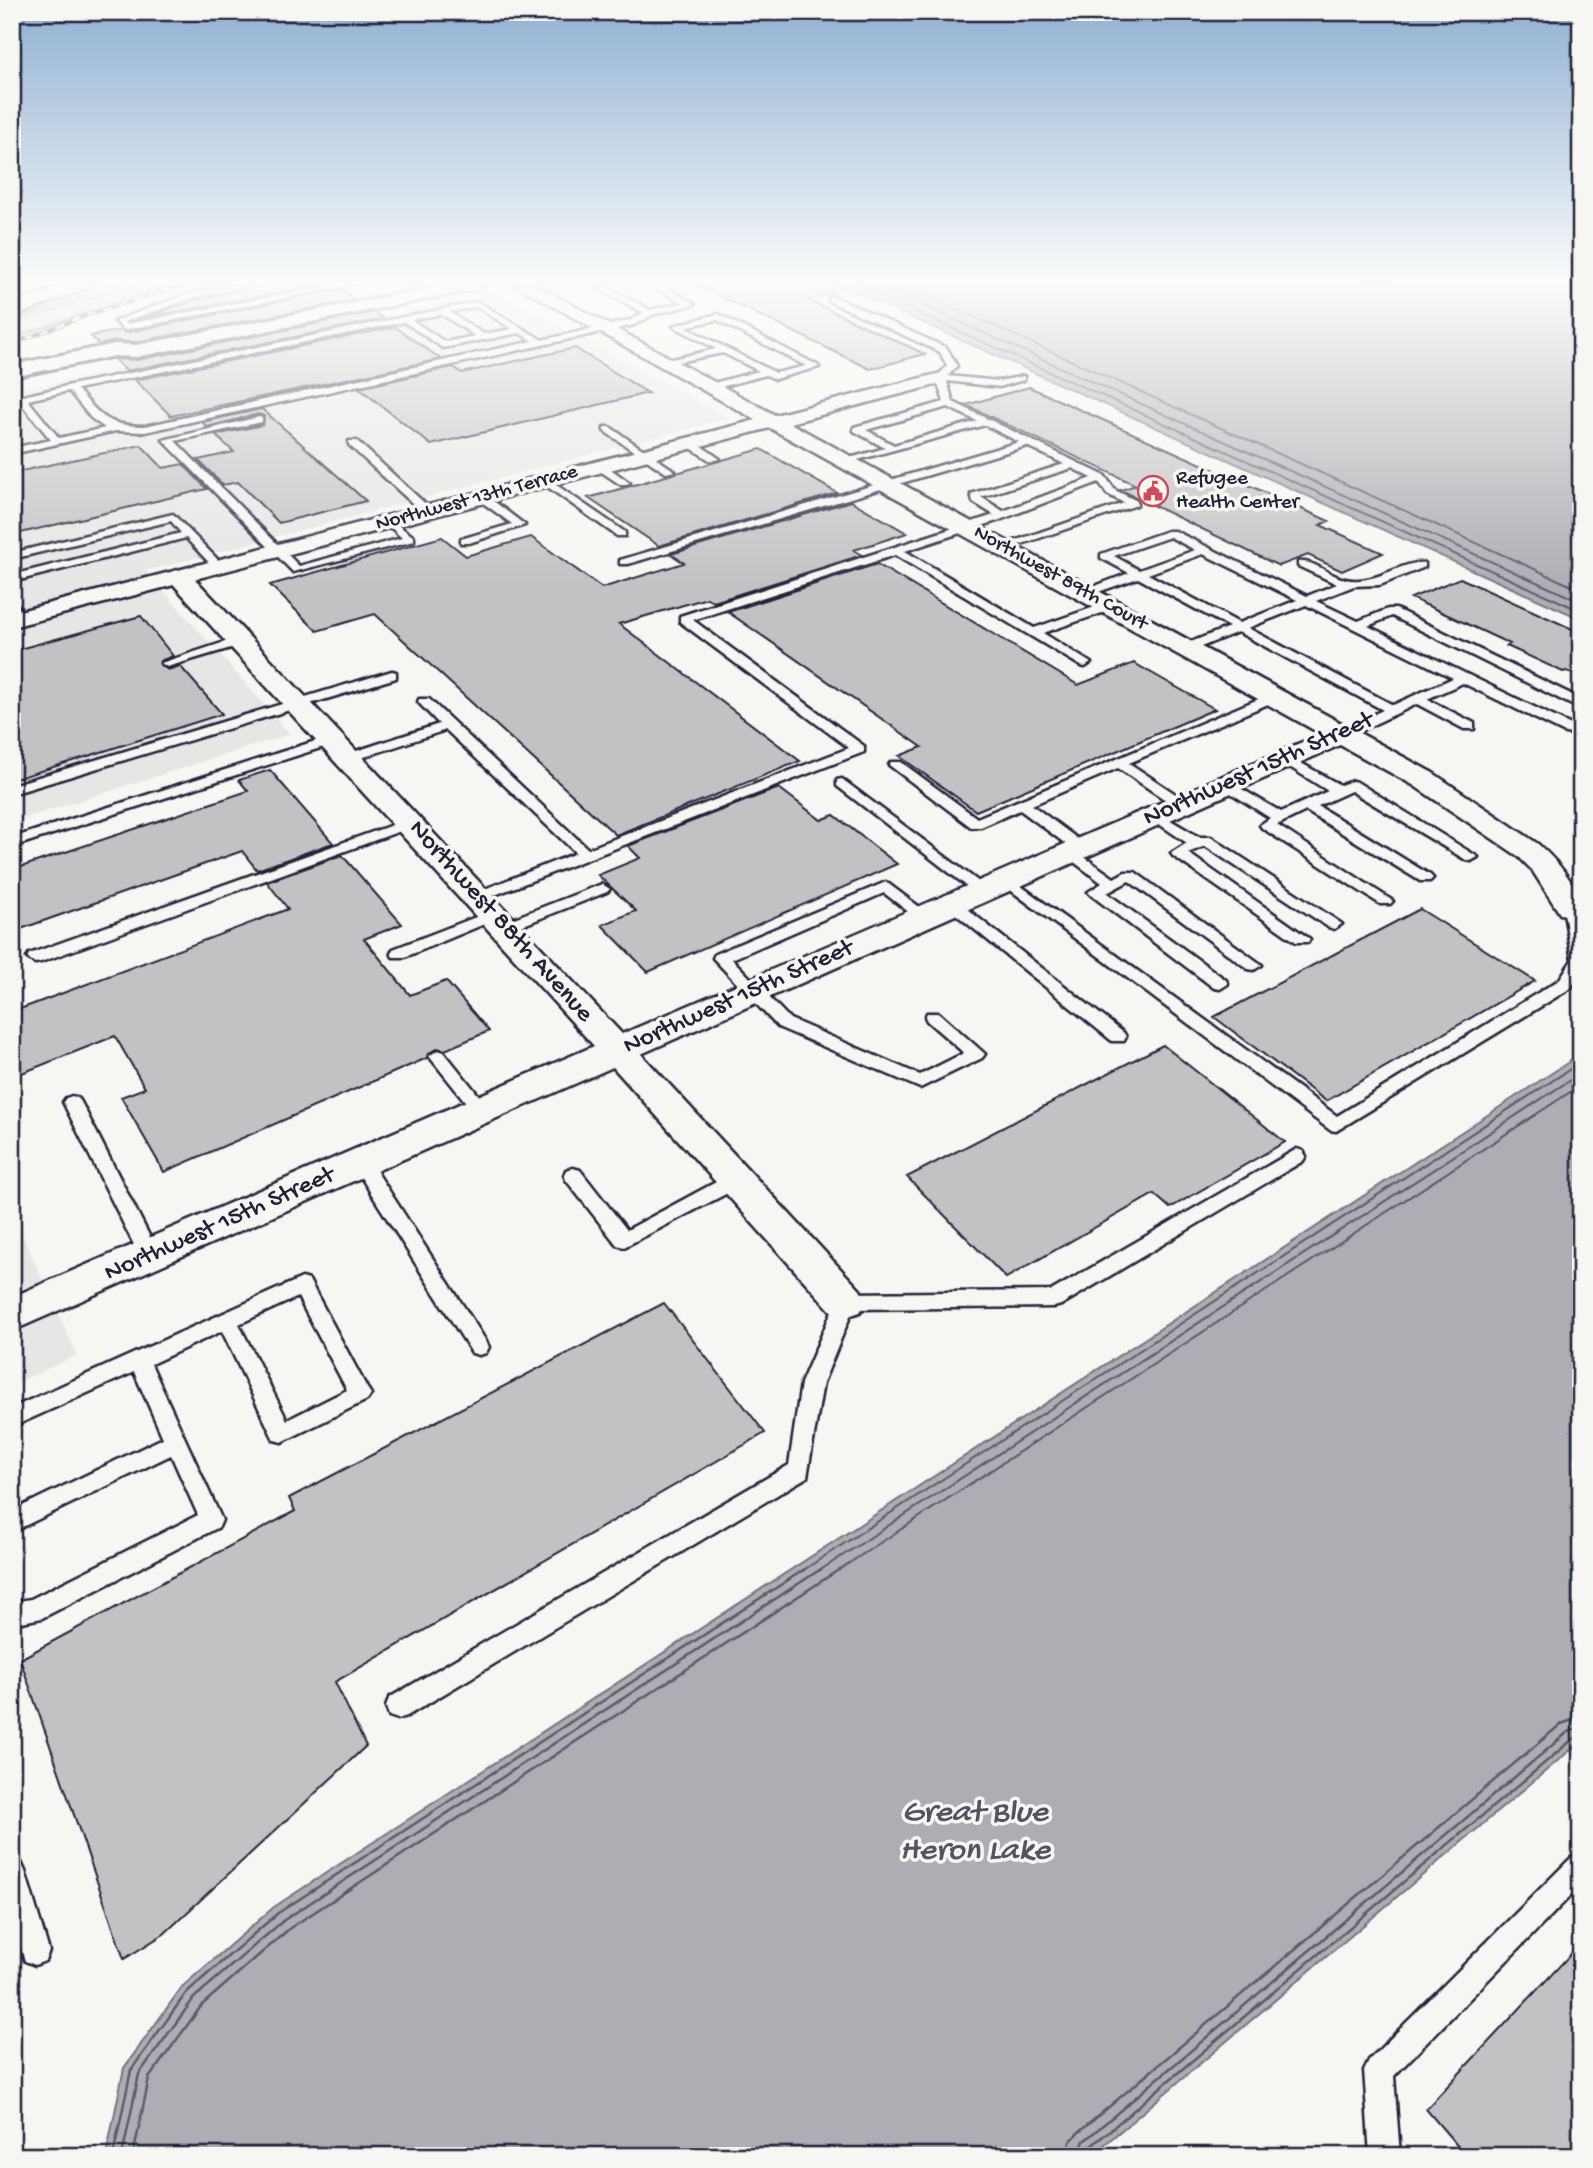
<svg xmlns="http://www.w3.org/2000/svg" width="1593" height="2168" font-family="'Gochi Hand',sans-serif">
  <rect width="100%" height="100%" fill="#f6f6f2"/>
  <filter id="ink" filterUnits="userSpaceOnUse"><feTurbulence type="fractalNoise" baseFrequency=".0143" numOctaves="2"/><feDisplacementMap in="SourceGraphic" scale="14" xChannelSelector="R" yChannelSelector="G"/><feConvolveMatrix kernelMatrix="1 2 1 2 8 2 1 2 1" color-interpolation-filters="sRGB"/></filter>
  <g filter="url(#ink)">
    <!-- built -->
    <path fill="#e6e6e4" d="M497,291l232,127 -583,153 144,163 -278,88v-431z
      M12,1212l65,143 -65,30z"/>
    <!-- green -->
    <path fill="#d7d7d7" stroke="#7c7c89" stroke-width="2" d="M12,284h63l-63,25z
      M92,284h31l-111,37v-5z
      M134,284h37l-159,54v-14z"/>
    <!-- water -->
    <path fill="#adadb3" stroke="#757583" stroke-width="2" d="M837,284h744v335z
      M1581,1054v687l-490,415h-985l18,-88 58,-81 92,-80z"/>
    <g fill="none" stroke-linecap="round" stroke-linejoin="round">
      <!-- shore-far1 -->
      <path stroke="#5a5a6b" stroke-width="2" d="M854,284l727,327
        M875,284l706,318
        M901,284l680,306
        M802,1571l779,-509
        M819,1571l762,-498
        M837,1571l744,-486"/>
      <!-- shore -->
      <path stroke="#5a5a6b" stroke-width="2.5" d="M113,2156l18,-86 56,-78 91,-79 527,-344
        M122,2156l17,-82 55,-76 90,-78 537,-351
        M133,2156l16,-78 53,-73 88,-77 550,-359
        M1068,2156l2,-14 8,-9 483,-409 20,-7
        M1078,2156l6,-15 484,-409 13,-4
        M1087,2156l3,-9 483,-408 8,-2"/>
    </g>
    <!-- building -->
    <path fill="#c2c2c4" stroke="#22223b" stroke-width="2" d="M262,284h62l-181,34 53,-18z
      M695,284h137l1,10 -25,6 117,54 -55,15z
      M341,289l15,11 -220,42 -21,-1 -16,4 -8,-9 30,-6 4,3z
      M374,312l9,7 -257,52 -12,-12 23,1z
      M395,327l46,32 -270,57 -36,-36z
      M575,348l73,45 -217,52 -72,-57 94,-21 9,6z
      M1029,387l300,134 -9,4 63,28 -41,18 -34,-16 -29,11 -158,-76 15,-5 -170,-80z
      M262,409l104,92 -87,22 -41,-41 -15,3 -25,-25 36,-8 -19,-17 48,-10 1,-9 -6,-2 -51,13 -5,-5z
      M141,445l22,23 20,-4 24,25 -195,46v-62z
      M761,449l76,44 -178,53 -71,-48z
      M851,501l56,32 -53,17 8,5 -148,47 -7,-4 -88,26 181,137 -184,74 -241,-221 -58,17 -47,-46 172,-48 24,19 65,-19 71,51 82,-25 -13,-9z
      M877,564l201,121 56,-22 81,46 -239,102 -77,-55 23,-9 -194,-135z
      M1460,578l121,55v44l-15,-6 -3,1 -56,-26 3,-2 -99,-46z
      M141,616l32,40 -13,5v4l8,5 12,-4 42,48 -210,66v-129z
      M270,770l63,73 -76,27 -15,-19 -230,81v-62l236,-79 -9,-11z
      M779,788l42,32 13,-5 63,49 -249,108 -46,-47 34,-14 -38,-36 42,-17 -12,-12z
      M342,855l60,69 -38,15 46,56 36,-14 43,50 -44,19 -8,-2 -9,6 -1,4 -263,114 -43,-75 24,-9 -30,-52 -103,41v-65l276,-103 -21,-27z
      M1420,909l115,72 -209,120 -112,-84z
      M1163,1045l122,97 -115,66 -16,-14 -148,84 -99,-101z
      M664,1303l101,130 -430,249 31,64 -202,188 -40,25 -104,-300 275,-148 -6,-13z
      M1581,1943v213h-115l-40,-47z"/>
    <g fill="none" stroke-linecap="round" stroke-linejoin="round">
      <!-- lane casing -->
      <g stroke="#22223b" stroke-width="5">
        <path id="lane" d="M241,284h18l-64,13 -71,25 2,2 212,-40h17l-231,46 -9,-9 75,-28z
          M591,284h10l49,26 33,-7 -34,-19h10l36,20 -43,11 -18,10 -489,107 -29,-1 -104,23v-6l39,-8 -32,-39v-4l52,-12 407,-83 64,38 89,-20 12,-7zM477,307l35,22 -28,5 -35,-22zM441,314l34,22 -30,6 -33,-22zM404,322l39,26 76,-15 14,8 -388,85c-38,0 -44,-9 -68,-37zM69,391l22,27 14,10 -46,10 -31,-38z
          M829,297h6l112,51 10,18 -9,10 51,5 25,-5v4l-25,7 -52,-6 6,21 152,74 10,14 22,11v4l-130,44 -10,-2 127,-44 -17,-9 -8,-12 -102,39 -92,30 129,77 72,-25h8v6l-71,24 48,30 -6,4 -4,-1 -186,-111 -202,65 171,126v6l-382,148h-10l-3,-3 3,-3 104,-41 -130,-123 -97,32 -7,-4 2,-3 95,-31 -21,-22 1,-3h10l159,150 261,-101 -169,-126v-6l314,-101 -21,-13 -2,-8 93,-30 -37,-18 -399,118h-8v-4l399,-118 -34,-17 -142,39v-4l42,-12 -31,-17v-4l90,-25 -8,-24 11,-12 -7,-14 -111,-51zM948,407l29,14 -83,24 -28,-15zM1072,468l20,10 -89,33 -22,-14z
          M718,314l99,51 2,2 -44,12 -9,-4 -57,15 -5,-3 2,-2 53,-14 -36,-18 -60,12v-4l53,-12 -43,-23zM717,320l89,46 -30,7 -91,-46z
          M259,417l3,1v4l-87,19 124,125 103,-28 -17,-16 5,-3 24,18v4l-121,31 -130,-132z
          M604,427h6l65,44 -9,2 -62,-42z
          M690,440l4,1 26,18 -9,2 -25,-16 -1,-2z
          M349,441h8l75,69v4h-8l-75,-69z
          M597,465h8l25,18 -9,2 -24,-16z
          M546,478l79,54v4h-8l-75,-53 -1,-2z
          M479,496h8l38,29 -56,18h-8v-4l51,-15 -33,-24z
          M173,514l50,51v4h-8l-29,-31 -174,44v-7l169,-42 -10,-12 -159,38v-6z
          M1167,531h8l132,65 30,-12 -39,-18v-4c17,-2 31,14 47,17 30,7 57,-19 80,-16v4l-45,18 -26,1 -38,15 42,20 30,-12h8l185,90v9l-5,-1 -184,-91 -24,10 205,100 8,1v8l-16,-2 -102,-50 -36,16 47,24v6h-10l-47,-25 -70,33h-10v-6l46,-21 -145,-78 -47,19h-8v-6l46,-18 -91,-49 -48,17h-8v-4l47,-18 -28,-15v-4zM1170,537l25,13 -56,20 -25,-14zM1203,554l94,46 -58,23 -91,-49zM1306,605l147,73 -60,27 -145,-77z
          M12,603h4l10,15 -2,3 -10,-3z
          M240,637l6,4 -2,3 -77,23 -6,-4z
          M392,671l4,1v6l-384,116v-9z
          M1275,692l5,1v6l-151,64 57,38v6h-10l-58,-39 -86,37 54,40 2,3 -2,3h-10l38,27 11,-6h10l127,93 -8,5 -6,-1 -119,-88 -22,12 119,87 2,4 -8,5 -6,-1 -123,-93 -3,-3 14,-9 -40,-30 2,-3h10l-54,-40 -39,17h-10l-82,-62 2,-3h10l76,56z
          M331,736l7,4 -2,3 -324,104v-9z
          M1285,754l55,31 12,-4 5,1 121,75 -7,4 -5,-1 -115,-69 -33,15 112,69 3,3 -3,3h-10l-114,-70 -29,14 116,76 -3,3h-10l-118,-76 -2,-3 10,-7 -52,-33 7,-4 5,1 51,30 47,-21 -48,-30 -2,-3z
          M842,779l145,109 3,3 -3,3h-10l-140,-108v-6z
          M1155,811l44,26h12l131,87 -8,5 -6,-2 -123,-81 -17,7 122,86 -2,3h-12l-123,-86 -2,-3 16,-10 -37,-25v-6z
          M409,819l5,1 2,3 -2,3 -373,136 -6,1 -8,-5 2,-4z
          M1006,875l331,241 222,-136 13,-20 -9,-53 8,-5 8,5 2,65 -10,16 -235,143 -6,-1 -329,-247 -3,-3z
          M886,882l43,32 3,3 -3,3h-10l-35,-27 -152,66 58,60 130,56 44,-22 -37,-32 -2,-4 2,-4h12l46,41 -3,4 -62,30 -142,-61 -65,-69 2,-4z
          M602,884l8,5 -3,3 -96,38h-12l-2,-3 2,-3z
          M952,899l5,2 167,132 2,4 -2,4h-12l-165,-134 -3,-3 3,-3z
          M494,910l5,2 3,3 -3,3 -94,39h-12l-2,-4 2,-4z
          M438,1050l6,2 44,55 3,4 -3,4h-12l-44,-55 -3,-4z
          M72,1096l6,2 3,4 78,153 -3,5 -7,3 -7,-3 -3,-5 -76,-153 3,-4z
          M1297,1149l6,2 3,5 -3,5 -242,144 -7,2 -201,2 -30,74 -16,94 -400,239 -9,3 -9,-3 -3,-9 3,-9 400,-233 12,-82 38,-88 7,-2 205,-2z
          M361,1156l7,2 118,183 3,6 -3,6 -7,2 -7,-2 -120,-190 2,-5z
          M573,1168l7,2 47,60 102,-55h14l2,5 -2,5 -119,62 -7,-2 -51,-65 -2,-5 2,-5z
          M302,1278l7,2 58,108 4,6 -4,6 -85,42 -8,-2 -52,-109 -71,33 71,156 -3,7 -177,91 -30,6v-22l19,-3 167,-84 -27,-60 -159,77v-21l151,-73 -29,-66 -122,55v-19zM298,1297l49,93 -60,30 -48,-96z
          M1581,1853v32l-187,191 6,80h-30l-6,-86 5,-10 203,-203z
          M12,1858l9,4 4,9 24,80 -4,10 -10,4 -10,-4 -13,-41z"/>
      </g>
      <!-- street casing -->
      <g stroke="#22223b" stroke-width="5">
        <path id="street" d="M514,284h20l241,131 166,-42 6,1 3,4 -3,4 -157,41 643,350 105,71c20,18 43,43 43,70l-10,2 -11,-2 -28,-44 -14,-14 -105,-71 -73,-40 -699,309 219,236 6,11 -6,11 -14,5 -14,-5 -219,-245 -601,264v-34l582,-251 -420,-461 -162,42v-14l744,-193zM770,428l551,306 -699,300 -427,-455z"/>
      </g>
      <!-- secondary casing -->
      <g stroke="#22223b" stroke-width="6">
        <path id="secondary" d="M450,284h36l-9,5 -341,68 -21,-1 -103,21v-12l103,-21 21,1z"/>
      </g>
      <!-- highway casing -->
      <g stroke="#22223b" stroke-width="6">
        <path id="highway" d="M65,284h25l-3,4 -75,29v-12z"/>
      </g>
      <!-- lane -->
      <use href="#lane" fill="#f6f6f2" fill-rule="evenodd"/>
      <!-- street -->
      <use href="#street" fill="#f6f6f2" fill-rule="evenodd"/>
      <!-- secondary -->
      <use href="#secondary" fill="#f6f6f2" fill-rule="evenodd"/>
      <!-- highway -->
      <use href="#highway" fill="#f6f6f2" fill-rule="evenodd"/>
      <!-- rail casing -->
      <g stroke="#22223b" stroke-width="4.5">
        <path id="rail" d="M12,344l75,-29 98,-31"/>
      </g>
      <!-- rail -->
      <use href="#rail" stroke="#f6f6f2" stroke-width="2.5" stroke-dasharray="8" stroke-linecap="butt"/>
    </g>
  </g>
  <!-- sky -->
  <linearGradient id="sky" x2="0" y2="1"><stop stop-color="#90b1d3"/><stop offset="0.48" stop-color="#fbfbf9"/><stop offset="1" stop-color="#fbfbf9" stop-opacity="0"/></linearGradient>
  <rect width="1593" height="588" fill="url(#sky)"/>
  <!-- icons -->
  <defs>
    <g id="civic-ring" transform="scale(1.575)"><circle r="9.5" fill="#f6f6f2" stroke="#d1495b" stroke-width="1.5"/><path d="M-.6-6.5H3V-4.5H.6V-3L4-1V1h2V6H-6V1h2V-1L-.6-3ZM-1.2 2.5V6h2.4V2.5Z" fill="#d1495b"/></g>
  </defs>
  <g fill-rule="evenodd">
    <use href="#civic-ring" x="1153" y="491"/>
  </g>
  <g text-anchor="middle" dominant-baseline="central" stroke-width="7" stroke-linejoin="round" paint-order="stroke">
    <!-- far-poi labels -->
    <g font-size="21" fill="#22223b" stroke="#f6f6f2" text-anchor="start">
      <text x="1176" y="479">Refugee<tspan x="1176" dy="24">Health Center</tspan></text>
    </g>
    <!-- far-street labels -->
    <g font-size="21" fill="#22223b" stroke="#f6f6f2">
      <text transform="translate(477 499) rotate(-15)">Northwest 13th Terrace</text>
      <text transform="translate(1060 579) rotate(29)">Northwest 89th Court</text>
    </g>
    <!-- street labels -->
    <g font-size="26" fill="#22223b" stroke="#f6f6f2">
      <text transform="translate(1259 770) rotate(-24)">Northwest 15th Street</text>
      <text transform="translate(500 922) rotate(48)">Northwest 88th Avenue</text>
      <text transform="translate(739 998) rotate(-24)">Northwest 15th Street</text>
      <text transform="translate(220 1225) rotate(-24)">Northwest 15th Street</text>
    </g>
    <!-- near-water labels -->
    <g font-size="33" font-style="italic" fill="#535365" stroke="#f6f6f2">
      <text x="975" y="1814">Great Blue<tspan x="975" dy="38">Heron Lake</tspan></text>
    </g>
  </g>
  <!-- margin -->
  <rect width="1593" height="2168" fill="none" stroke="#f6f6f2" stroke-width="42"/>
  <rect x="21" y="21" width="1551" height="2126" fill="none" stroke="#22223b" stroke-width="2.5" filter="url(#ink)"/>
</svg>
